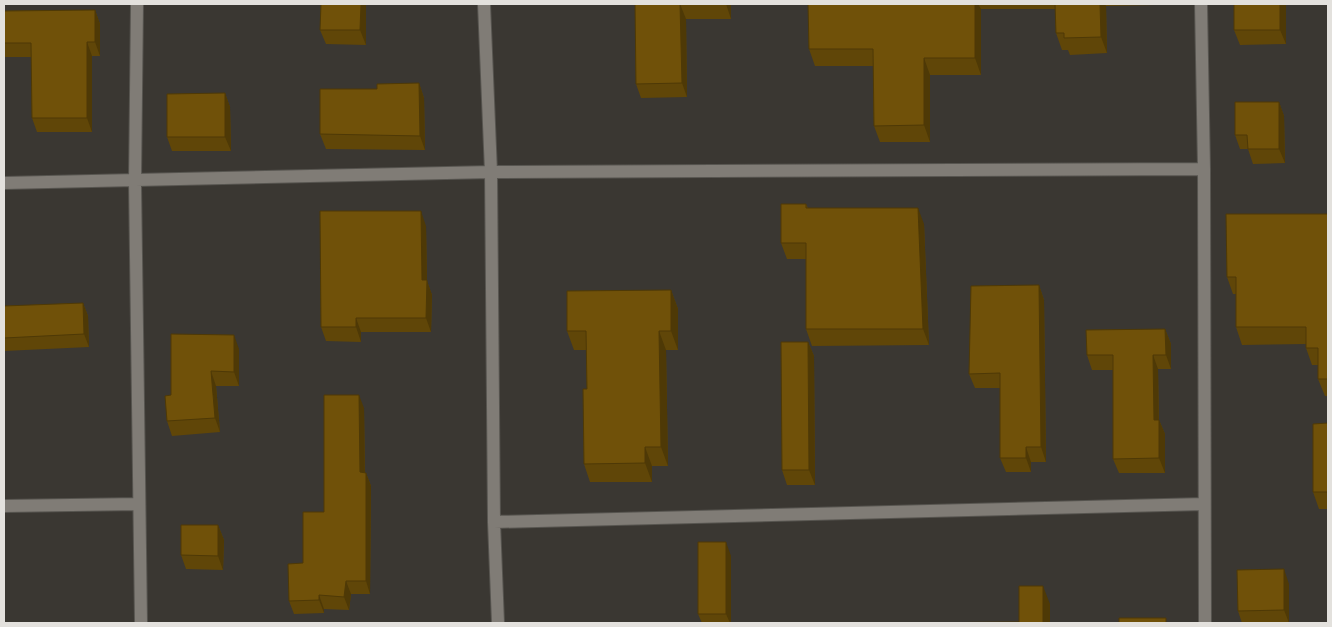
<svg xmlns="http://www.w3.org/2000/svg" width="1332" height="627" font-family="'Titillium Web',sans-serif">
  <rect width="100%" height="100%" fill="#3a3732"/>
  <g fill="none" stroke-linecap="round" stroke-linejoin="round">
    <!-- minor casing -->
    <g stroke="#575550" stroke-width="14">
      <path id="minor" d="M137,4l-2,178 6,441
        M484,4l7,168 3,350 4,101
        M1201,4l3,165 1,454
        M4,183l487,-11 713,-3
        M4,506l135,-2
        M494,522l710,-18"/>
    </g>
    <!-- minor -->
    <use href="#minor" stroke="#807c76" stroke-width="12"/>
  </g>
  <!-- wall -->
  <path fill="#604608" d="M366,4v41l-40,-1 -6,-14z
    M635,4h96v15h-45l1,78 -46,1 -5,-14z
    M808,4h347v1l-49,1 1,47 -37,2 -2,-5h-6l-6,-17v-24h-75v66h-51v67h-50l-6,-16 -1,-60h-58l-6,-17z
    M1286,4v40l-46,1 -6,-15z
    M95,10l5,14v32h-8v76h-55l-5,-14 -1,-61h-27v-46z
    M419,83l5,15 1,52 -99,-1 -6,-15z
    M225,93l5,14 1,44h-59l-5,-14z
    M1279,102l5,14 1,47 -32,1 -5,-15h-8l-5,-14z
    M806,204l2,4 116,16 5,121 -117,1 -6,-17v-70h-19l-6,-16z
    M1328,214v182h-3l-7,-17v-14h-6l-6,-17v-4l-64,1 -6,-18v-33h-3l-6,-17z
    M426,226l1,55 5,14 -1,37h-70v10l-35,-1 -5,-14z
    M1039,285l5,15 2,162h-15v10h-25l-6,-14v-70h-25l-6,-14z
    M671,290l7,19v41h-12l2,116h-16v16h-62l-6,-18 3,-75 -1,-39h-12l-7,-19z
    M83,303l5,13 1,31 -85,4v-45z
    M1165,329l6,15v25h-13l1,51 6,14v39h-46l-6,-14v-89h-21l-5,-15z
    M808,342l6,14 1,129h-28l-5,-15z
    M239,349v37h-23l4,46 -48,4 -5,-15 4,-26z
    M364,408l1,65h1l5,13 -1,108h-19l-2,16 -25,-1v4l-30,1 -5,-13 14,-38 21,-51z
    M1328,423v86h-9l-6,-17z
    M218,525l6,15 -1,30 -37,-1 -5,-14z
    M731,556v67h-29l-4,-9z
    M1289,584v39h-47l-4,-12z"/>
  <!-- shaded-wall -->
  <path fill="#4e3906" d="M361,4h5v41l-6,-15z
    M680,4l6,15 1,78 -5,-14z
    M726,4h5v15z
    M975,4h3l3,5v66l-6,-17z
    M1100,4h5l1,2 1,47 -6,-16z
    M1280,4h6v40l-6,-14z
    M95,10l5,14v32l-5,-14z
    M87,42l5,14v76l-5,-14z
    M924,58l6,17v67l-6,-17z
    M419,83l5,15 1,52 -5,-14z
    M225,93l5,14 1,44 -6,-14z
    M1279,102l5,14 1,47 -6,-14z
    M918,208l6,16 5,121 -6,-16z
    M421,211l5,15 1,55 5,14 -1,37 -5,-14 -4,-38z
    M1039,285l5,15 2,162 -5,-15z
    M671,290l7,19v41l-7,-19z
    M83,303l5,13 1,31 -5,-13z
    M356,318l5,14v10l-5,-15z
    M1165,329l6,15v25l-5,-14z
    M659,331l7,19 2,116 -7,-19z
    M234,335l5,14v37l-5,-14z
    M808,342l6,14 1,129 -6,-15z
    M1153,355l5,14 1,65 -5,-14z
    M211,371l5,15 4,46 -5,-14z
    M359,395l5,13 1,78 -5,-14z
    M1159,420l6,14v39l-6,-15z
    M645,447l7,19v16l-7,-19z
    M1026,447l5,15v10l-5,-14z
    M366,473l5,13 -1,108 -4,-13z
    M218,525l6,15 -1,30 -5,-14z
    M726,542l5,14v67h-1l-4,-9z
    M1284,569l5,15v39l-5,-13z
    M346,581l5,13 -2,16 -5,-13z
    M1043,586l7,18v19h-7z
    M319,595l5,14v4l-5,-13z"/>
  <!-- building -->
  <path fill="#705109" stroke="#4e3906" d="M321,4h40l-1,26h-40z
    M635,4h91h-46l2,79 -46,1z
    M808,4h167v54h-51v67l-50,1 -1,-77h-64z
    M1055,4h45l1,33 -37,1v-5h-8z
    M1234,4h46v26h-46z
    M95,10v32h-8v76h-55l-1,-75h-27v-32z
    M419,83l1,53 -100,-2v-45h57v-5z
    M225,93v44h-58v-43z
    M1235,102h44v47h-31l-1,-14h-12z
    M781,204h25v4h112l5,121h-117v-86h-25z
    M320,211h101l1,69h5l-1,38h-70v9h-35z
    M1226,214h102v165h-10v-31h-12v-21h-70v-50h-9z
    M1039,285l2,162h-15v11h-26v-85l-31,1 2,-88z
    M671,290v41h-12l2,116h-16v16l-61,1 -1,-75h4l-1,-58h-19v-40z
    M83,303l1,31 -80,4v-32z
    M1165,329l1,26h-13l1,65h5v38l-46,1v-104h-26l-1,-25z
    M171,334l63,1v37l-23,-1 4,47 -48,3 -2,-25 6,-1z
    M781,342h27l1,128h-27z
    M324,395h35l1,77 6,1v108h-20l-2,16 -25,-2v5l-30,1 -1,-37 15,-1v-51h21z
    M1328,423v69h-15v-68z
    M181,525h37v31l-37,-1z
    M698,542h28v72h-28z
    M1284,569v41l-46,1 -1,-41z
    M1019,586h24v37h-139l115,-1z
    M1119,618h47v5h-47z"/>
  <!-- border -->
  <rect width="1332" height="627" fill="none" stroke="#e3e1dd" stroke-width="10"/>
</svg>
